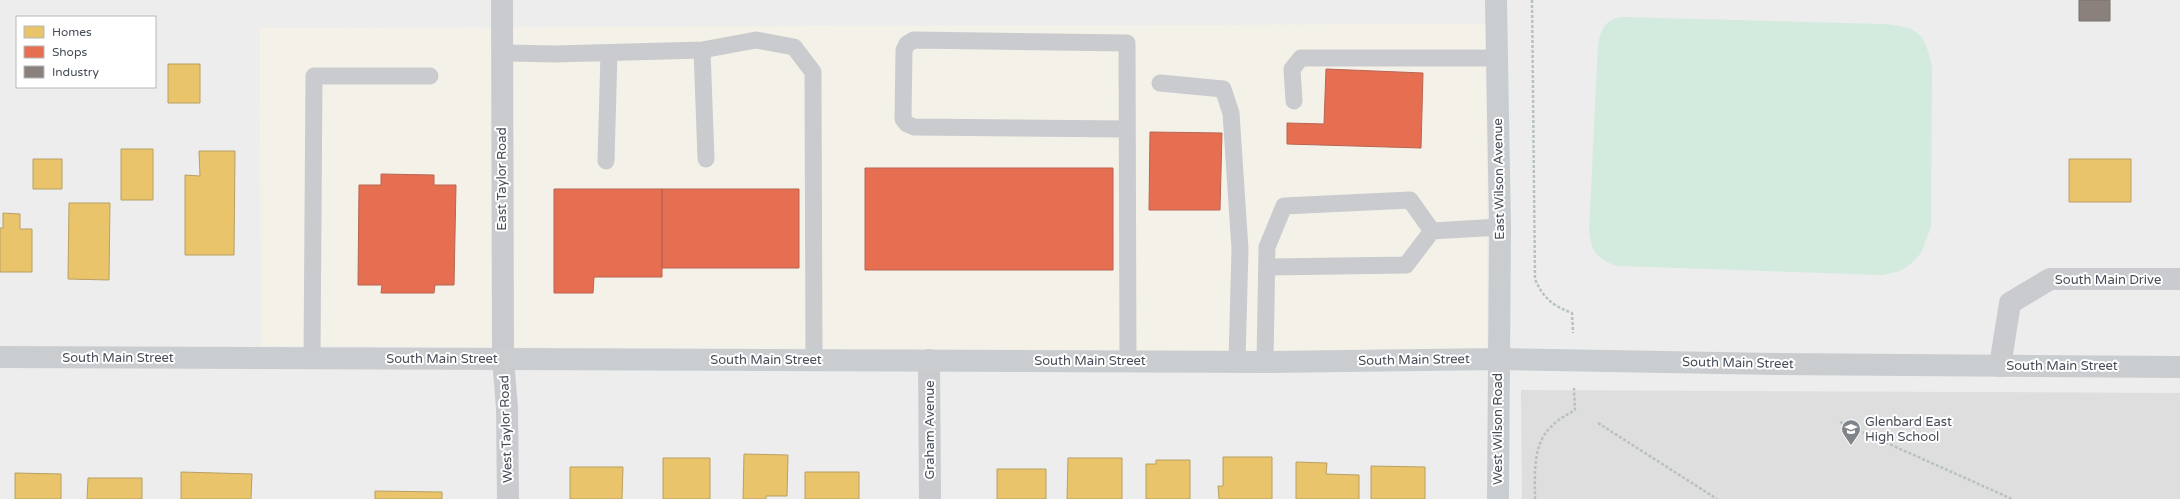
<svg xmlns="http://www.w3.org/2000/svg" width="2180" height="499" font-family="'Varela Round',sans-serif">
  <rect width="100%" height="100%" fill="#ededed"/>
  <!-- commercial -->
  <path fill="#f4f2e8" d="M1486,24l1,328 -1226,-6 -1,-318z"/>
  <!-- education -->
  <path fill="#dfdede" d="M1521,390l659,3v106h-658z"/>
  <!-- green -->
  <path fill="#d2ebde" d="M1623,17l260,7c36,4 41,7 49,43l-1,160 -10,26 -10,11 -11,7 -17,4 -265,-9c-20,-5 -27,-15 -29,-35l9,-187c3,-15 8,-26 25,-27z"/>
  <!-- homes -->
  <path fill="#e9c46a" stroke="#b8a065" d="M168,64h32v39h-32z
    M121,149h32v51h-32z
    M199,151h36l-1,104h-49v-80l15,1z
    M33,159h29v30h-29z
    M2069,159h62v43h-62z
    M69,203h41l-1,77 -41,-1z
    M3,213l17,1v15h12v43h-32v-44h3z
    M744,454l44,1 -1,41h-21v3h-23z
    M1223,457h49v42h-53l-1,-13h5z
    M663,458h47v41h-47z
    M1068,458h54v41h-55z
    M1156,460h34v39h-44v-35h10z
    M1296,462l31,1 -1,11 33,1v24h-63z
    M1371,466l54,1v32h-54z
    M570,467h53l-1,32h-52z
    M997,469h49v30h-49z
    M181,472l71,2 -1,25h-70z
    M805,472h54v27h-54z
    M15,473l46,1v25h-46z
    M88,478h54v21h-55z
    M375,491l67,1v7h-67z"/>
  <!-- shops -->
  <path fill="#e76f51" stroke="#b76553" d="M1326,69l97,4 -2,75 -134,-4v-21l37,1z
    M1150,132l72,1 -2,77h-71z
    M865,168h248v102h-248z
    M381,174l53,1v10h22l-2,100h-19l-1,8h-53l1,-8h-24l1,-100h22z
    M554,189h108v88h-68l-1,16h-39z
    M662,189h137v79h-137z"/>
  <!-- industry -->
  <path fill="#8a817c" stroke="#767171" d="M2079,0h31v21h-31z"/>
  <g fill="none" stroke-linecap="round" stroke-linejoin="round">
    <!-- path -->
    <path stroke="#b7c2bf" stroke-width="2.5" stroke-dasharray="3 2" stroke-linecap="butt" d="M1532,0l3,279c8,19 18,27 37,34l1,20
      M1840,422l172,77
      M1598,423l119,76
      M1535,499c0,-24 -3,-56 17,-73 6,-7 15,-11 23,-16l-1,-22"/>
    <!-- lane -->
    <path stroke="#c9cbce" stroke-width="17" d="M702,50l4,109
      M502,53l53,1 147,-4 54,-10 38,7 19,25 1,288
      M1160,83l63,6 8,24 9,136 -3,112
      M1294,101l-2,-32 9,-11h196
      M1127,129l-213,-2 -7,-3 -4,-5 1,-69 3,-6 7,-4 213,3 1,318
      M606,161l3,-108
      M1267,267l139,-2 26,-34 68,-4
      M312,358l2,-282h116
      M1265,362l2,-115 17,-41 126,-6 22,31"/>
    <!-- street -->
    <path stroke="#c9cbce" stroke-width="22" d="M502,0l1,359 4,49 1,91
      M929,360l1,139
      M2000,366l10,-63 40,-24h130"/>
    <!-- secondary -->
    <path stroke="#cacdcf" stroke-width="22" d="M1496,0l4,227 -2,272
      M0,357l1265,5 233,-3 278,5 404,3"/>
  </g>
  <!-- icons -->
  <defs>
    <g id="school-pin" transform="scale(1)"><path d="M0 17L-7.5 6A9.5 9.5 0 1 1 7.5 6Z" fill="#80858c" stroke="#fff"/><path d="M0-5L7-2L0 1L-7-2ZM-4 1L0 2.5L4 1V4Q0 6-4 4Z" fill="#fff"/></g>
  </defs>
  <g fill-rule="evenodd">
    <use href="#school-pin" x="1851" y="429"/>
  </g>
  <g text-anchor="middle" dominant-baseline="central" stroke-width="4" stroke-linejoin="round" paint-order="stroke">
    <!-- street labels -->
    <g font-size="13" fill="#464d58" stroke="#fff">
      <text transform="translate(502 179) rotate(-90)">East Taylor Road</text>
      <text transform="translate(1499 179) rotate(-91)">East Wilson Avenue</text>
      <text x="2108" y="280">South Main Drive</text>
      <text x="118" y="358">South Main Street</text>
      <text x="442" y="359">South Main Street</text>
      <text x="766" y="360">South Main Street</text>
      <text transform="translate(1414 360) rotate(-1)">South Main Street</text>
      <text x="1090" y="361">South Main Street</text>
      <text transform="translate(1738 363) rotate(1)">South Main Street</text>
      <text x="2062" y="366">South Main Street</text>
      <text transform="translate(506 429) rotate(-92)">West Taylor Road</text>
      <text transform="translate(1498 429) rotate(-90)">West Wilson Road</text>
      <text transform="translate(930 430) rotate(-90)">Graham Avenue</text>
    </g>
    <!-- poi labels -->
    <g font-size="13" fill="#464d58" stroke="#fff" text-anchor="start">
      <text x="1865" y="422">Glenbard East<tspan x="1865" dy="15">High School</tspan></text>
    </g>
  </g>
  <!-- legend -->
  <rect x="16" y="16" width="140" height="72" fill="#ffffff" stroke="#b5b8bc"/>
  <rect x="24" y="26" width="20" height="12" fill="#e9c46a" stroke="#b5b8bc"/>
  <text x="52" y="36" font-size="12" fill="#464d58">Homes</text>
  <rect x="24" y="46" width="20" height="12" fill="#e76f51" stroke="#b5b8bc"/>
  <text x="52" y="56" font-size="12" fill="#464d58">Shops</text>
  <rect x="24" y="66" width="20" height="12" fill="#8a817c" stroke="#b5b8bc"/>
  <text x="52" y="76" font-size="12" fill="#464d58">Industry</text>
</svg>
